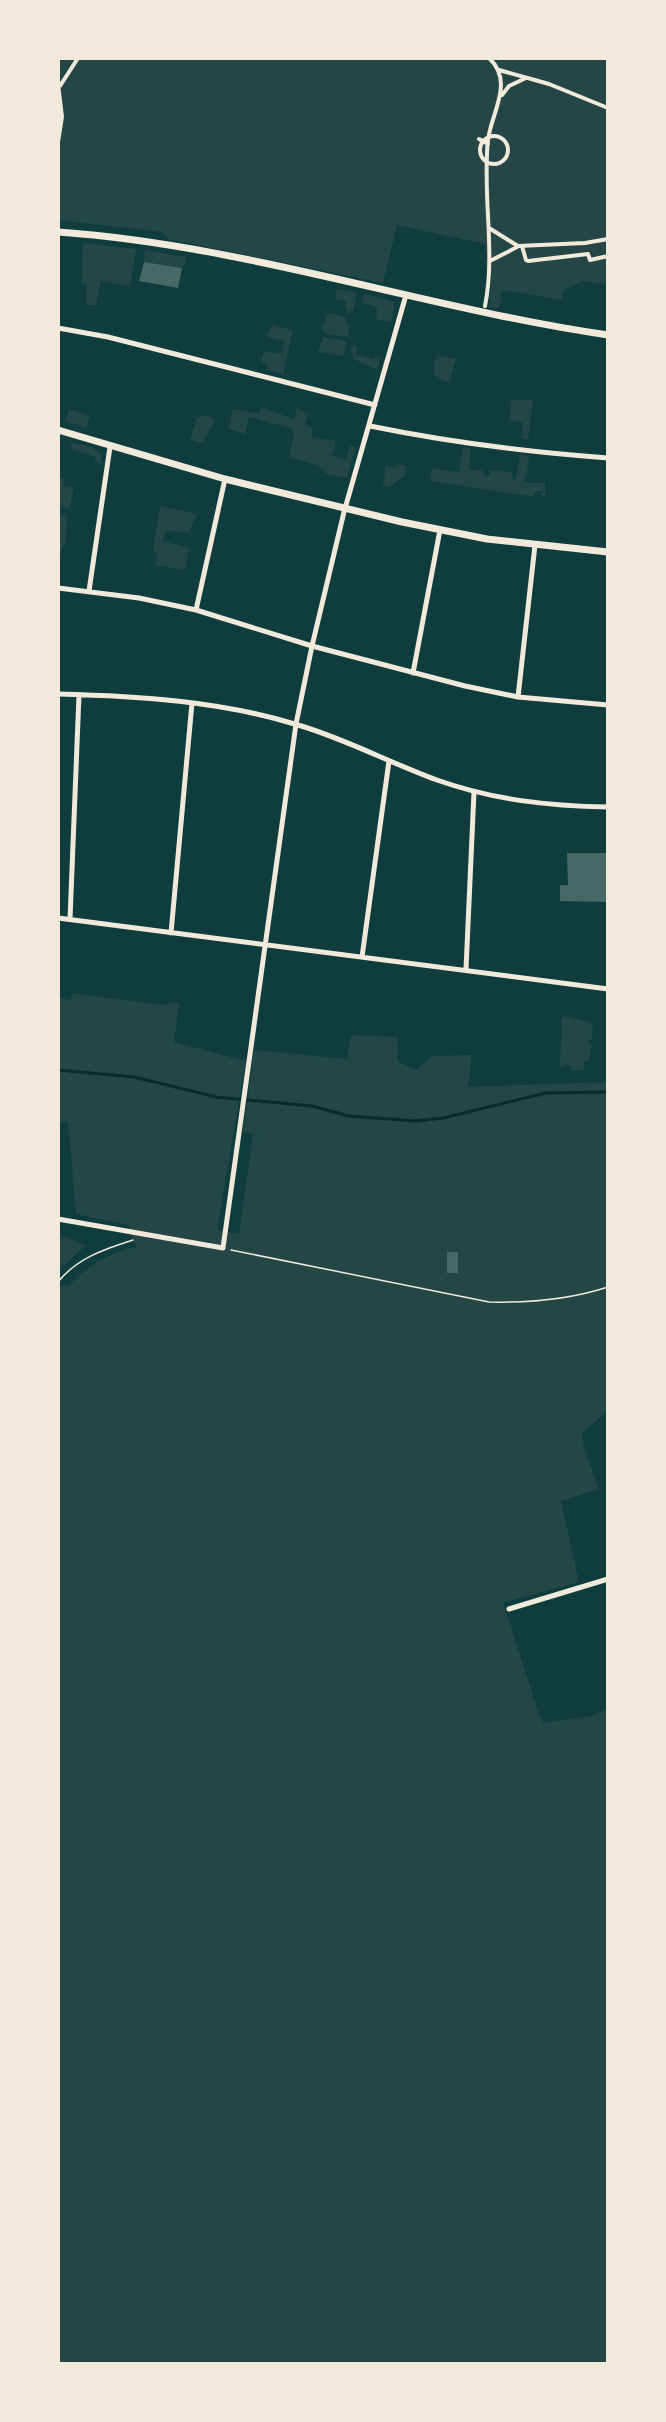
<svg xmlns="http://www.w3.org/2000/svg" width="666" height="2422" font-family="Karla,sans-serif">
  <rect width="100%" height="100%" fill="#0f3d3e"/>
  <!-- green -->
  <path fill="#244646" d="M58,59h549v225l-23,-3 -20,8 -2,11 -59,-10 -4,18 -10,-1 3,-36 -6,-1 -1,-26 -88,-19 -14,58 -215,-44 -6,-7 -103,-12z
    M83,243l53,6 -6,37 -29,-5 -5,24h-10l1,-20 -5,-1z
    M145,250l41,7 -1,9h-3v2l-38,-6z
    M337,289l20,4 -4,18 -4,3 -4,-6 1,-7 -11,-2z
    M363,294l32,8 -4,20 -15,-3 2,-12 -15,-4z
    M330,313l17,5v6l2,3 -1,10 -22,-3 -4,-5 5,-14z
    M272,325l21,5 -10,44 -17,-4 1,-6 -6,-2 3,-10 18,1 3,-12 -18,-4z
    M323,337l23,4 -2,15 -26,-4z
    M353,345l4,2 -1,7 1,1 17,4 2,-3 4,3 -3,11 -23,-11 -3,-8z
    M438,356l16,3 3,-3 -8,26h-5l-10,-8v-11z
    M511,400h22l-5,39 -6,-1 1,-16 -13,-1z
    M261,408l33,11 3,-11 11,6 -3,11 8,4 -2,8 25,4 -4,15 14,4 4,-15 5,3 -8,30 -20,-4 -10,-9 -28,-8 5,-23 -3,-6 -42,-11 -4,17 -16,-5 4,-20 27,5z
    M69,409l21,7 -4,12 -21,-7z
    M207,415l8,4c-3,9 -8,15 -12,24l-13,-3 7,-22z
    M70,442l25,6v3h3l4,5 -2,8 -5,-3 1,-4 -25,-8z
    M463,447l8,2 -2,20 14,2 2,6h4l1,-7 22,2v7l4,1 4,-25 9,1 -2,17 -4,8 4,2h18v13h-3l1,-5h-8l-1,6 -104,-16 2,-12 27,3z
    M397,464l9,2 -1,10 -16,11 -6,-2 3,-19 9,2z
    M59,477l5,2 -1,7 11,2 -5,20 -10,-1v4z
    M160,506l37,8 -8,19 -22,-3 -5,11 27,7 -4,22 -29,-5 1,-13 -4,-1z
    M58,514l9,2 -1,27 -3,1 -4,15z
    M72,993l89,12 18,-3 -5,40 72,19 -29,169 22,4 14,-99 11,2 -21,-5 11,-82 93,9 4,-24 46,2 1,25 18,8 16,-14 40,-1 -4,32 139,-5v330l-25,21 2,15 15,41 -38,12 18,81 -76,21 39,120 50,-7 15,-7v654h-548l-1,-1072 4,-6 7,1c16,-19 42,-34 67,-39l-8,-22 -52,-11 -8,-93h-10l1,-123 12,2z
    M562,1016l27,6 4,6 -1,12 -3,-1v4l3,1 -3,17 -5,1v8h-13v-4l-7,-1 -1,4 -3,-3z
    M62,1236l24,9 -27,25v-30z"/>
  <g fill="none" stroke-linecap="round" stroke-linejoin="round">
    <!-- stream -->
    <path stroke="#0a2a2b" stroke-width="3" d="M58,1070l76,7 82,20 96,9 37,10 66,5 28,-3 103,-25 62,-1"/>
  </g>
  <!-- building -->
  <path fill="#486865" d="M144,262l38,6 -4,20 -39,-7z
    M567,853h41v49l-48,-1v-16h8z
    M447,1252h11v21h-11z"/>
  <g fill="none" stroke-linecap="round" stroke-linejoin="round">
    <!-- path -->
    <path stroke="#f1e9da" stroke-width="1.5" d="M231,1250l258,52c41,1 79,-2 119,-15
      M58,1282c19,-24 47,-33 75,-42"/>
    <!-- pedestrian -->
    <path stroke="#f1e9da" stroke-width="4" d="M499,70l50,14 59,24
      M58,84l4,33 -4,25
      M60,86l18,-28
      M502,95l7,-9 15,-7
      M480 150a14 14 0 1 1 28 0a14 14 0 1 1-28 0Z
      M479,139l9,5
      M489,228l29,18 67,-3 23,-4
      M522,246l4,14 2,1 60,-7 2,6 18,-4
      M490,261l27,-14
      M485,306c11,-55 -3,-110 3,-166 3,-27 27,-58 1,-82"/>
    <!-- minor -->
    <path stroke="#f1e9da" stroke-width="5" d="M58,328l50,9 267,68
      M370,426c78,16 157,26 238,32
      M58,588l81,10 57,12 116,36 153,40 53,11 90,8
      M89,591l21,-144
      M196,610l29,-131
      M413,673l27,-143
      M58,694c80,2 163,7 240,31 48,14 92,38 139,55 56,20 112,26 171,27
      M518,697l17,-152
      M58,918l550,71
      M70,919l9,-224
      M171,933l21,-230
      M362,957l27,-196
      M466,969l8,-177
      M58,1219l165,29 73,-524 16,-78 32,-134 62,-217
      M509,1609l99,-30"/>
    <!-- tertiary -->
    <path stroke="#f1e9da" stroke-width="7" d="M58,232c187,13 365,76 550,103
      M58,430l167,49 177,43 85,17 121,13"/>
  </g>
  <!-- border -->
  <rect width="666" height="2422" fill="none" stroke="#f1e9da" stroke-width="120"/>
</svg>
